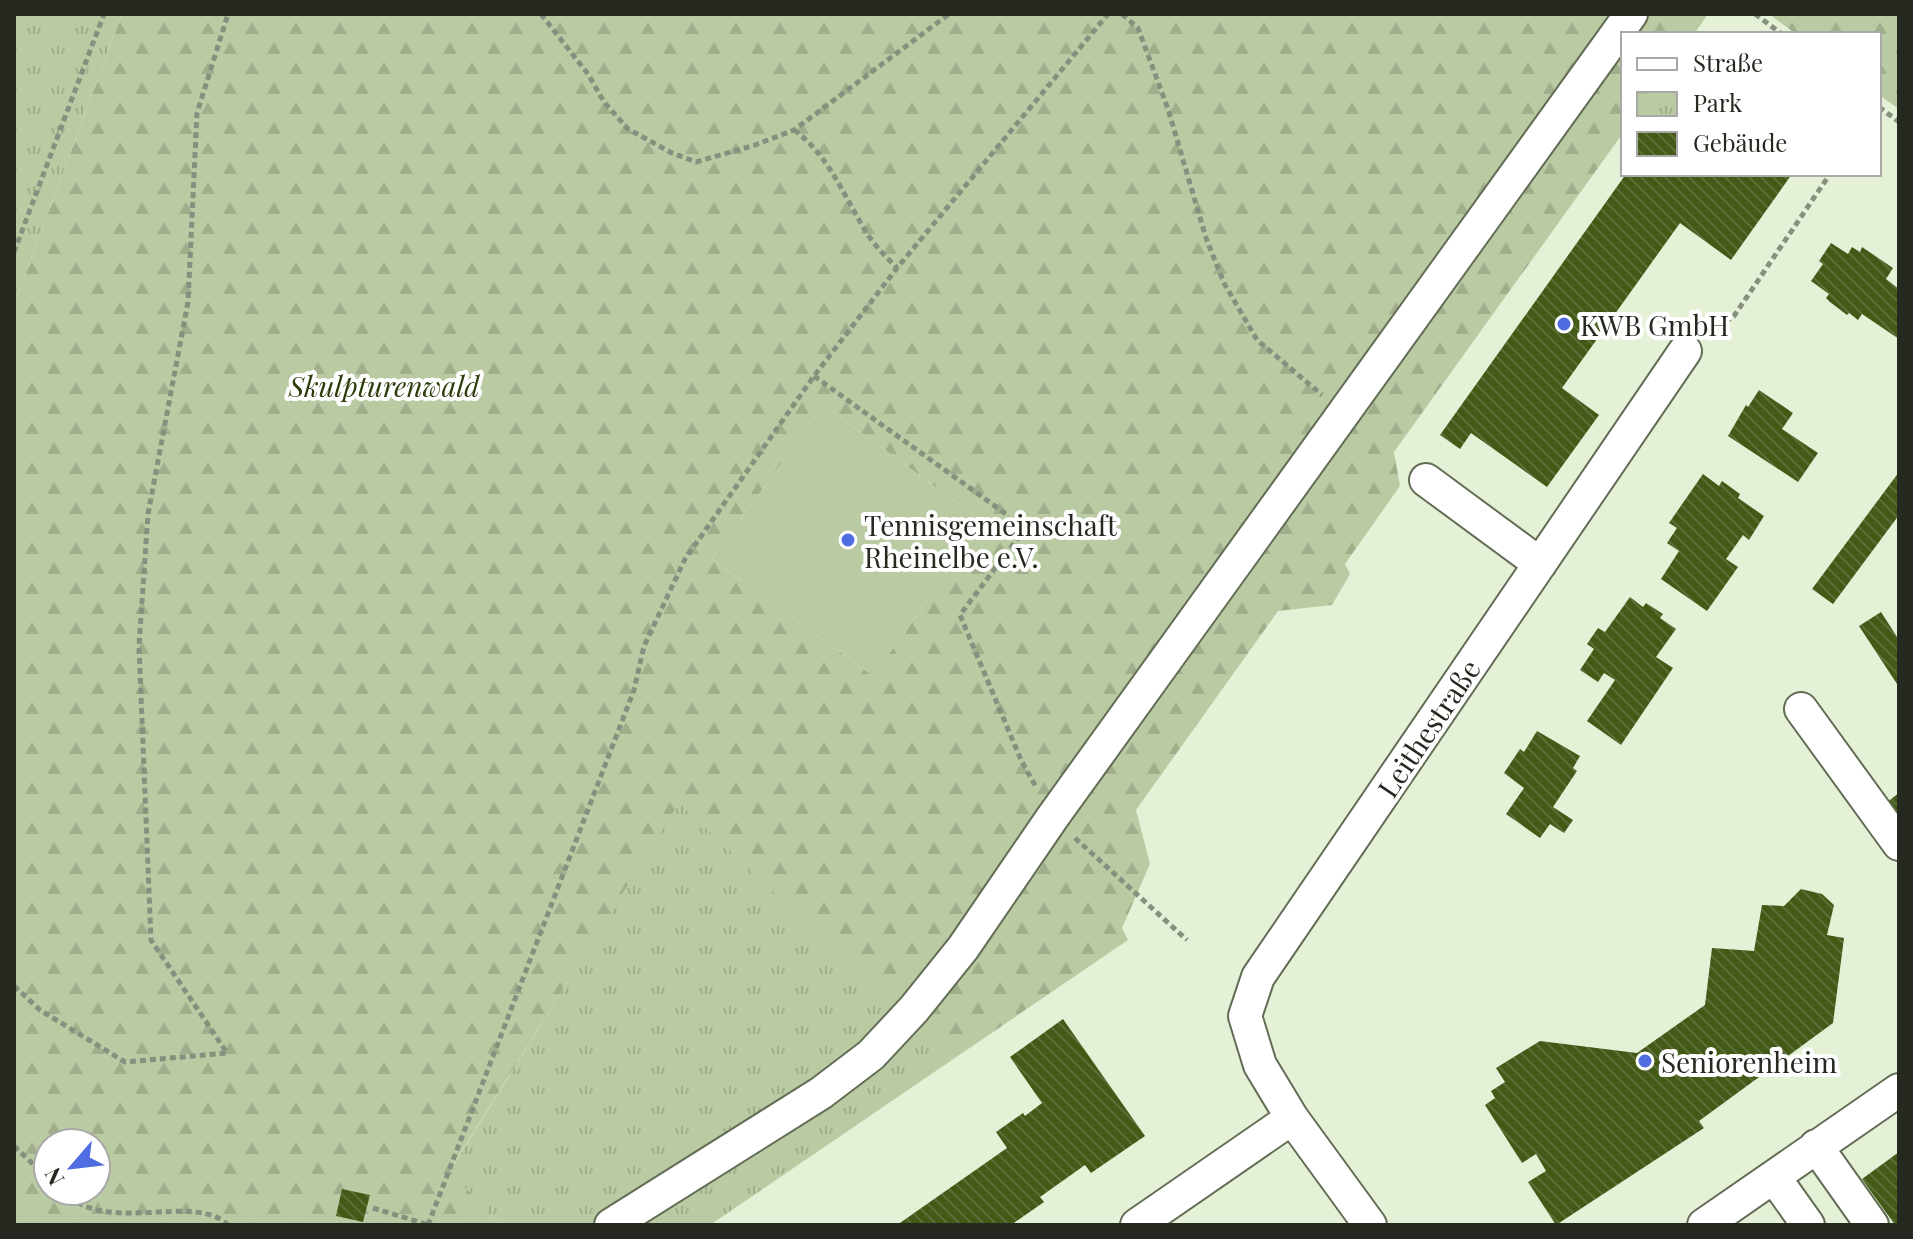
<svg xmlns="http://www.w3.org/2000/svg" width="1913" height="1239" font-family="'Playfair Display',serif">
  <defs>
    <pattern id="forest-firs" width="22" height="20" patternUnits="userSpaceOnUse" patternTransform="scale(2)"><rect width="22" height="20" fill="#bacba3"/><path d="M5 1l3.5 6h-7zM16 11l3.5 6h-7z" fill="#a0ae8c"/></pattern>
    <pattern id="park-tufts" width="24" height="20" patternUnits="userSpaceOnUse" patternTransform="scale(2)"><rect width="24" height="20" fill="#bacba3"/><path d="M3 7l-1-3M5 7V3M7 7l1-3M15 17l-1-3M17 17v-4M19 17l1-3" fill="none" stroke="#a0ae8c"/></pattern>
    <pattern id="building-back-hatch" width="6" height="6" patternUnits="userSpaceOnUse" patternTransform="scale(2)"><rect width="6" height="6" fill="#435a17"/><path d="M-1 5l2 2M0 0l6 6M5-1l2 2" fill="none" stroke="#5c6e38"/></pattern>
  </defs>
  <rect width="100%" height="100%" fill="#e5f1d7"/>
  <!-- grass -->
  <path fill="#bacba3" d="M823,405l161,117 -111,154 -161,-117z"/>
  <!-- forest -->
  <path fill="url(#forest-firs)" fill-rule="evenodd" d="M122,14h1586l-14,20h-71v99l-229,319 6,34 -55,78 5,10 -18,31 -54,6 -142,199 14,54 -28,64 6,12 -176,120 -273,-256 -229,366 50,55h-486v-921zM823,405l161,117 -111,154 -161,-117zM48,1143h48v48h-48z
    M1769,14h130v95l-20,-14v-61h-83z"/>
  <!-- park -->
  <path fill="url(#park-tufts)" d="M14,14h108l-108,290z
    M679,803l273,257 -242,165h-210l-50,-54z"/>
  <!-- building -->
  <path fill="url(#building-back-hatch)" d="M1626,174h166l-61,86 -51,-37 -118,165 37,27 -52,72 -76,-54 -11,16 -20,-14z
    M1831,243l17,11 4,-7 8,5 2,-5 31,21 -7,11 13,10v50l-37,-25 -4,6 -9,-7 -2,2 -17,-13 -4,-4 3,-4 -18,-13 12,-17 -4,-3z
    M1759,390l34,23 -11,16 36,24 -20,29 -70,-46 18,-31 2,2z
    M1899,472v43l-66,89 -21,-15z
    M1703,474l16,12 3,-5 18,13 -2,4 26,18 -15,24 -6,-5 -17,24 12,8 -31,44 -46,-32 18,-28 -12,-8 10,-15 -8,-5z
    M1630,597l13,10 3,-4 17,11 -3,4 16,11 -20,28 17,11 -52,77 -34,-24 28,-41 -11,-7 -6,9 -18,-12 14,-21 -7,-5 11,-16 7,4z
    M1881,612l18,28v43l-2,1 -38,-58z
    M1537,731l43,25 -7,12 4,3 -24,36 20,13 -9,13 -14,-9 -10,14 -34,-24 18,-26 -20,-15 16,-24 4,3z
    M1899,793v46l-21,-30z
    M1801,889l21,5 12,11 -7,30 17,3 -11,85 -134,98 5,7 -148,97 -28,-43 18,-11 -10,-17 -14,9 -37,-58 10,-7 -4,-7 14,-9 -9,-14 44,-27 97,12 68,-48 7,-57 42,3 8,-46 22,1z
    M1063,1019l82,117 -54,37 -6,-8 -45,32 4,5 -33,23h-114l110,-77 -11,-16 27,-19 2,3 17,-13 -32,-46z
    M1899,1152v73h-4l-33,-46z
    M342,1189l28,6 -7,27 -27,-6z"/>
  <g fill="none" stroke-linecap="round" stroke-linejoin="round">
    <!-- minor casing -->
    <g stroke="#636d56" stroke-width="36">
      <path id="minor" d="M1426,480l114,84
        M1801,709l98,135
        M1816,1146l56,79
        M1774,1177l34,48
        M611,1225l210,-132 50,-38 43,-46 49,-61 89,-130 579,-804
        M1137,1225l155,-107
        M1370,1225l-78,-107 -32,-53 -15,-49 13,-39 427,-626
        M1704,1225l195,-135"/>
    </g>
    <!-- path -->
    <path stroke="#87907e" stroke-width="5" stroke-dasharray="6 4" stroke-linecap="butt" d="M541,14l47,60 16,28 24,27 44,24 24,9 59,-17 39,-15 155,-116
      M1122,14l16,14 30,81 38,129 18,45 33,57 65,55
      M1755,14l27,20
      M1879,107l20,15
      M794,130c36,26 51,69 74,105 8,12 19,23 29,33
      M14,252l90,-238
      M1709,334l25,-18 96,-142
      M814,376l192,138 12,24 -58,77 61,145 15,27
      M1075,838l112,102
      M14,986l26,24 85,52 102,-9 -76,-113 -12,-294 9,-132 40,-212 9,-189 31,-99
      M14,1146l34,32
      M61,1191c48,46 132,0 167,34
      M373,1208l56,17
      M428,1225l206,-535 10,-44 41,-87 129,-183 83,-108 211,-254"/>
    <!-- minor -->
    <use href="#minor" stroke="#fff" stroke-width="32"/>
  </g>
  <!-- markers -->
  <g fill="#4f6ce0" stroke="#fff" stroke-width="3">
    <circle cx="1564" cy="324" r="8"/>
    <circle cx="848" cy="540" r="8"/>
    <circle cx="1645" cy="1061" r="8"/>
  </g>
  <g text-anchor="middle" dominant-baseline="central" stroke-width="8" stroke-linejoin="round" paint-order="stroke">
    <!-- poi labels -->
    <g font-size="28" fill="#252920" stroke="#fff" text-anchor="start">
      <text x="1580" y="324">KWB GmbH</text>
      <text x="864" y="524">Tennisgemeinschaft<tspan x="864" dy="32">Rheinelbe e.V.</tspan></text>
      <text x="1661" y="1061">Seniorenheim</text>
    </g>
    <!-- park labels -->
    <g font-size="28" font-style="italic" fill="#2c3d0b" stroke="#fff">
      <text x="384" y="385">Skulpturenwald</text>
    </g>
    <!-- street labels -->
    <g font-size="28" fill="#252920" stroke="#fff">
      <text transform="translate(1428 728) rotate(-56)">Leithestraße</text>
    </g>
  </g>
  <!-- border -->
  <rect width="1913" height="1239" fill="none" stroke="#252920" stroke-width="32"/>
  <!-- legend -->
  <rect x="1621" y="32" width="260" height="144" fill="#ffffff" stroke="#a8a9a6" stroke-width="2"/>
  <rect x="1637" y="58" width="40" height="12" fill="#ffffff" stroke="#a8a9a6" stroke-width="2"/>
  <text x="1693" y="72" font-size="24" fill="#252920">Straße</text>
  <rect x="1637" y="92" width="40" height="24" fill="url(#park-tufts)" stroke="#a8a9a6" stroke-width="2"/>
  <text x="1693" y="112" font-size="24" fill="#252920">Park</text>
  <rect x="1637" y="132" width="40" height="24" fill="url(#building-back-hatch)" stroke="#a8a9a6" stroke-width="2"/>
  <text x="1693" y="152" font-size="24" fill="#252920">Gebäude</text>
  <!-- north arrow -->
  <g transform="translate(72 1167) rotate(242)"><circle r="38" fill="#ffffff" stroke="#a8a9a6" stroke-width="2"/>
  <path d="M0-6L14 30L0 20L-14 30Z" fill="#4f6ce0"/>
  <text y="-12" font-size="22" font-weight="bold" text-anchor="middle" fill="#252920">N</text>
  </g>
</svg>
